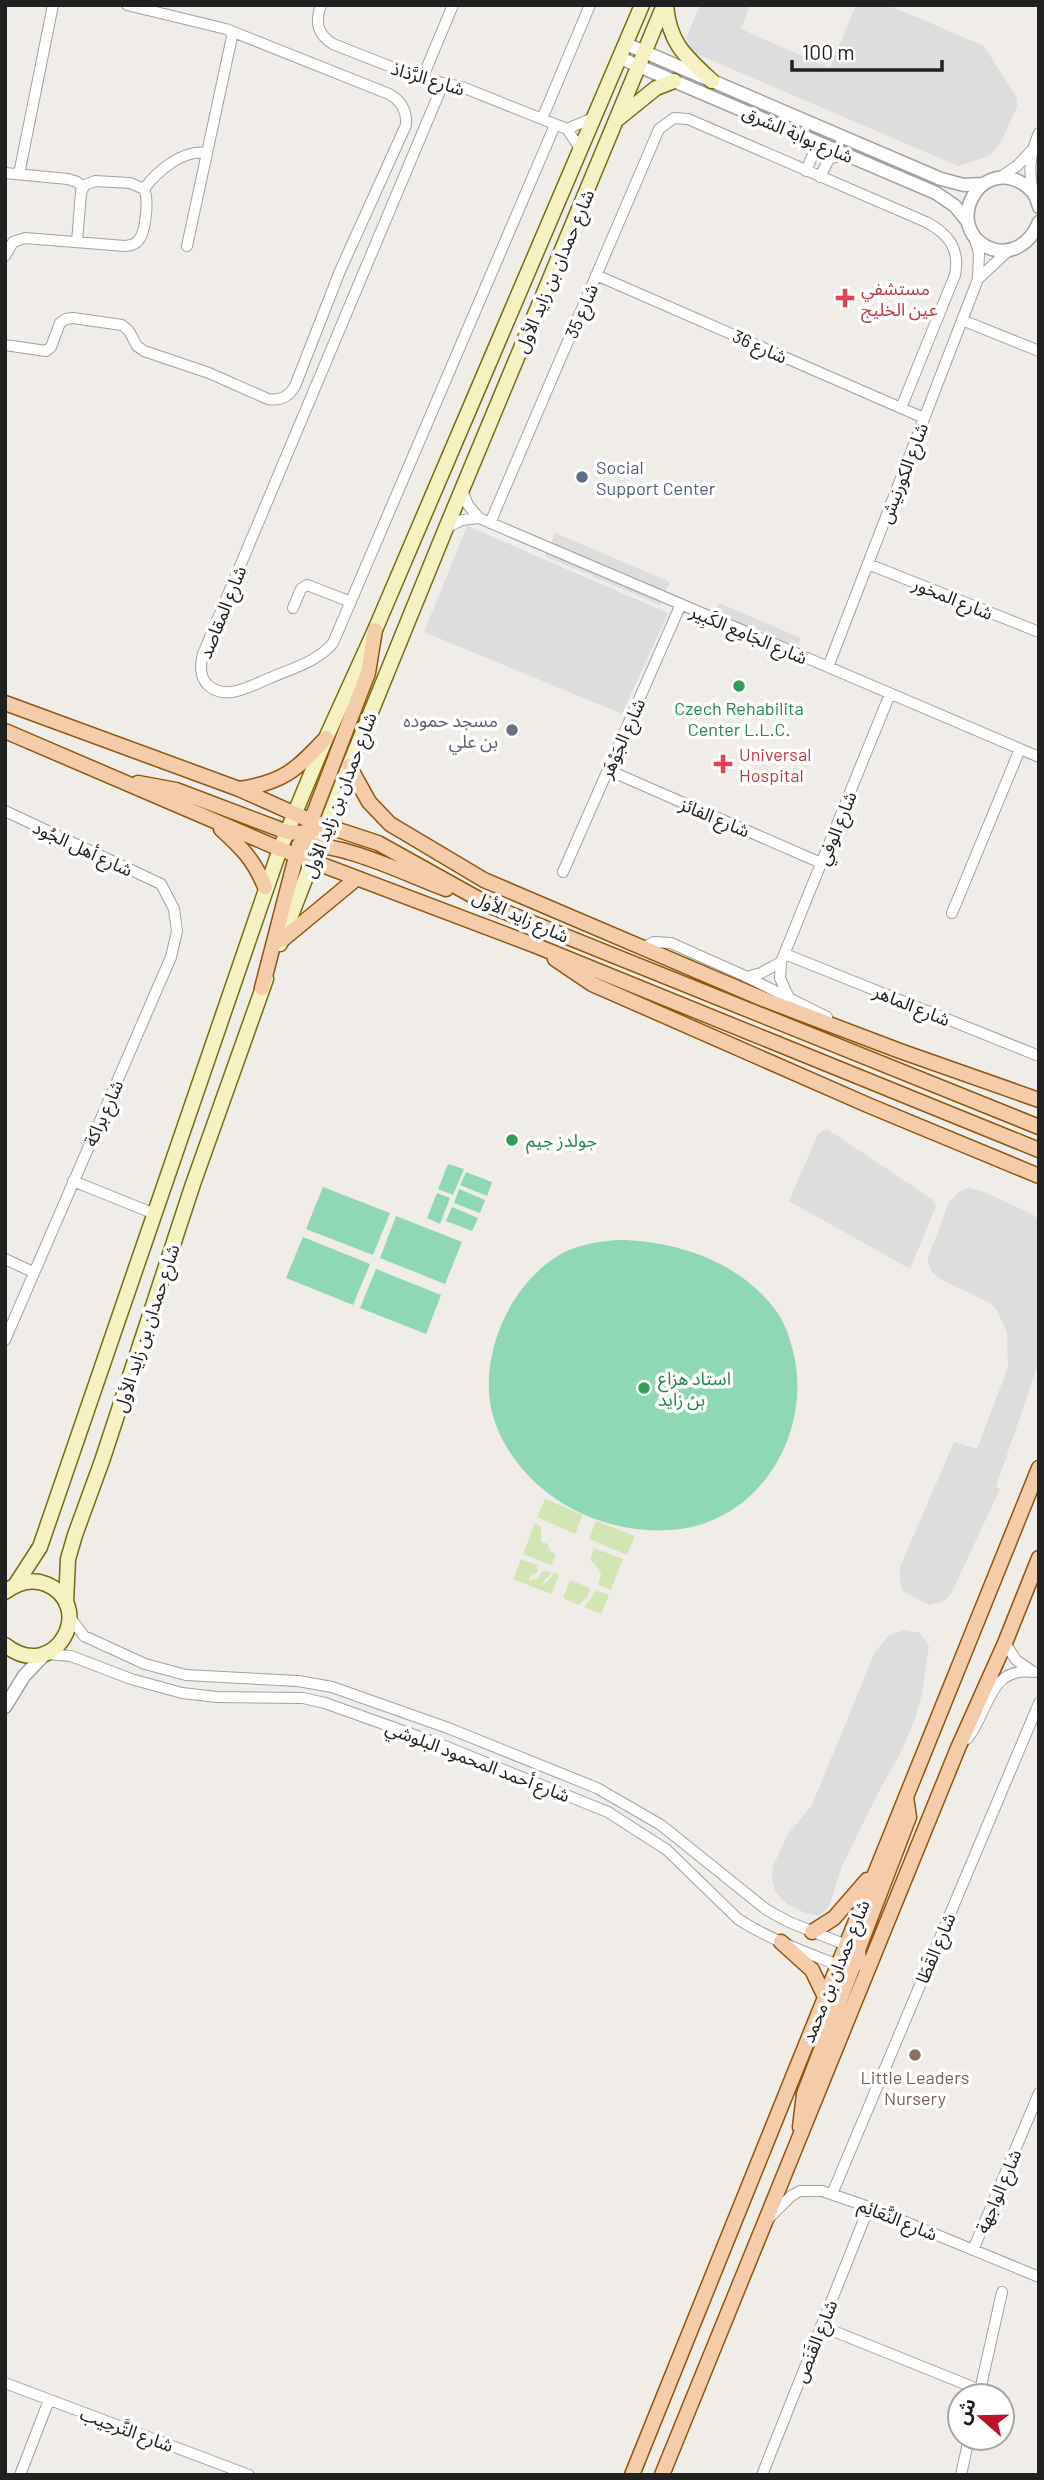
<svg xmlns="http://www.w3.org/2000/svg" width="1044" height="2480" font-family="Barlow,'Noto Sans Arabic',sans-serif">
  <rect width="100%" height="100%" fill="#f0ede9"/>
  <!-- grass -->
  <path fill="#d2e5b4" d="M545,1499l38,16 -8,19 -38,-17z
    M596,1521l39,15 -8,19 -38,-16z
    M535,1523l6,4v15l7,2 1,6 7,5 -5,10 -28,-11z
    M594,1548l29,11 -12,31 -13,-5 3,-11 -6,-10 -5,-4z
    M521,1559l16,6 1,7 -8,4 -1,5 9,-3 4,-7h8l1,3 -7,6 -2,6 10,-9 1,-5 6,3 -8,19 -38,-15z
    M570,1580l20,8 -2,8 -9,9 -16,-7z
    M595,1590l14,5 -8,19 -17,-7 7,-8z"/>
  <!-- pitch -->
  <path fill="#8ed8b3" d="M448,1164l16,5 -11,26 -15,-6z
    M466,1172l26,10 -5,14 -27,-11z
    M323,1187l67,26 -17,42 -67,-26z
    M459,1189l26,11 -5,13 -26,-10z
    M437,1193l13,5 -10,26 -13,-6z
    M452,1207l26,11 -6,13 -26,-10z
    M396,1216l66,26 -17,42 -65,-26z
    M303,1237l67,27 -17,41 -67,-27z
    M617,1240c60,0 127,23 162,75 8,13 13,30 16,45 14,76 -35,158 -114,169 -75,10 -157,-31 -185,-104 -22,-58 9,-135 60,-168 18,-12 40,-15 61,-17z
    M376,1269l65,26 -15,39 -66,-26z"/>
  <!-- parking -->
  <path fill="#ddd" d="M700,5h50l-9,24 89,39 26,-63h32l96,41 33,52v9l-17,37 -11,12 -31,10 -266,-114 -6,-14z
    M467,526l201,87 -46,101 -198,-82z
    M555,533l115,49 -10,23 -115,-49z
    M719,603l82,35 -10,25 -82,-35z
    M827,1129l105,70 4,7 -26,63 -121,-68 29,-67z
    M968,1188l14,3 50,23 7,6v97l-2,4 2,40 -43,126 4,2 -49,105 -7,7 -15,4 -26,-14 -3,-10v-14l54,-125 23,7 31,-82 -1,-35 -11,-23 -6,-6 -50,-24 -8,-7 -4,-9v-5l21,-56 10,-10z
    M905,1630l15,3 9,13 -7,47 -7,26 -15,35 -22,39 -36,73 -13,41 -10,9 -14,-3 -18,-9 -11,-11 -4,-13 1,-14 15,-32 24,-29 63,-153 14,-17z"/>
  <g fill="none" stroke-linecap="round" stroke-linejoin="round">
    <!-- minor casing -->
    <g stroke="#a2a2a2" stroke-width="12">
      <path id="minor" d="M321,5c-6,17 -4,29 12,39l89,35 40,8 105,42 14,21
        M422,79l31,-74
        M443,84l-240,570c-3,11 -4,22 5,31 18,17 44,0 62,-7 23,-10 47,-16 63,-35l222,-518
        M542,119l48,-114
        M567,129l28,-12
        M806,171l8,-19 -6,-14
        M5,173l63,6 9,3 6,6
        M19,174l34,-169
        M820,177l9,-18 15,-5
        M999,178l18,-12 14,-15
        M144,189c13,-18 39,-40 63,-36
        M1033,193c-5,-23 -3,-40 6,-60
        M187,246l46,-214
        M5,256l8,-14 12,-4 100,8c5,-1 7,0 12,-4 9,-8 12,-42 7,-53l-14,-6 -35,-2 -10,4 -4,7 -4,50
        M596,275l328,143
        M978,279l31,-29
        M962,320l77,31
        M5,345l41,6 5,-4 9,-24 6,-4 7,-1 49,7 7,6 8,15 7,5 65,22 59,26c12,2 21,-2 27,-13l45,-115 66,-146c1,-14 -4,-24 -17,-31l-163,-65 -99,-24
        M462,490l6,15 11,13
        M490,523l169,-394 15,-11 14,1 238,103c23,12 34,27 29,53l-54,133
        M446,528l16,-8 17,-2 560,239
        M868,564l171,68
        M293,608l8,-19 6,-4 44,17
        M828,667l150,-388 1,-26 -5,-17
        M608,770l213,93
        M5,811l156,73 13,25 3,22 -6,26 -166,383
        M563,872l118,-268
        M952,913l68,-164
        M643,948l11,-6 17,1 74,33 82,41
        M785,954l254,102
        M746,977l15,-4 20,-11
        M789,998l-9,-20 1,-16 109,-268
        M73,1181l82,33
        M5,1259l28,13
        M69,1616l15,20 61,28 41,11 112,6 34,6 116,41 149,60 64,37 106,85 22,12 62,25
        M1005,1643l11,17 16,11
        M47,1654l24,2 60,23 51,14 35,4 86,1 22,5 117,42 166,67 59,38 71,69c32,21 70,34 105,48
        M967,1739c23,-28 21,-73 67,-67
        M832,2194l207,-491
        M769,2218l22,-22 9,-5h22l47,16 170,70
        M973,2250l66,-157
        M821,2326l159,64
        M5,2383l244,92
        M979,2395l23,-103
        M20,2475l29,-75
        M762,2475l107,-268
        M961,2475l8,-37"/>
    </g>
    <!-- tertiary casing -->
    <g stroke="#a2a2a2" stroke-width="15">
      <path id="tertiary" d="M626,44l315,135 23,6 18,-1
        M620,58l316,135 19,13 13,16
        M1039,207c-2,-11 -9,-20 -19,-25 -42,-22 -75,43 -33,65 23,11 44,-4 52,-25
        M5,1707l19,-31 20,-21"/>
    </g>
    <!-- secondary casing -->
    <g stroke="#71700f" stroke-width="17">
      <path id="secondary" d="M666,5c3,38 19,51 46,76
        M619,118l37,-30 18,-7
        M280,944l69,-178 97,-238 218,-523
        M16,1584l24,-37 240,-698 46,-111 49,-108 267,-625
        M5,1592c12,-9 26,-14 41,-8 51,21 10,101 -41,61
        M66,1603l2,-44 7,-24 27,-74 91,-277 73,-205"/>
    </g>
    <!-- primary casing -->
    <g stroke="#90560e" stroke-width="17">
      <path id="primary" d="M5,703l234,86 72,32 67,22 115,64 546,220
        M5,731l275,118 259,98 500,203
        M349,766l20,36 21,22 94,56 279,119 137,52 139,49
        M138,783l38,7 111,42 14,1 14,-4
        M240,789c44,-7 56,-19 86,-51
        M221,829c21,19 33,31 44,58
        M299,845c44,-3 104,28 147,44
        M312,861l-5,-16 4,-24 57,-148 7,-43
        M282,940l75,-62
        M555,959l37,25 278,122 169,70
        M262,988l36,-139
        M812,1932l22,-14 33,-38
        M781,1942l31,28 13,27
        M859,1963l-1,-13 51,-133 -3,-20
        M800,2127l4,-33 50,-130 -2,-12 -6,-7
        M632,2475l407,-1007
        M662,2475l296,-727 47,-105 34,-85"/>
    </g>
    <!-- minor -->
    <use href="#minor" stroke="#fff" stroke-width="10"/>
    <!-- tertiary -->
    <use href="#tertiary" stroke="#fff" stroke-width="12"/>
    <!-- secondary -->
    <use href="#secondary" stroke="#f5f1c3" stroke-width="14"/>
    <!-- primary -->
    <use href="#primary" stroke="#f4ccaa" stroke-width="14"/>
  </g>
  <!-- markers -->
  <g fill="#e0444e" stroke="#fff" stroke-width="2.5">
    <path d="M841.5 287.5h7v7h7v7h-7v7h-7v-7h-7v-7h7z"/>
    <path d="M719.5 753.5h7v7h7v7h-7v7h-7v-7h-7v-7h7z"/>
  </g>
  <circle fill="#5c6f8a" stroke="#fff" stroke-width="2.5" cx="582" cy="477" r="7"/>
  <g fill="#2e9e5b" stroke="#fff" stroke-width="2.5">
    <circle cx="739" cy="686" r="7"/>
    <circle cx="512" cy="1140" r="7"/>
    <circle cx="644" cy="1388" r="7"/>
  </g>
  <circle fill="#6b7280" stroke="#fff" stroke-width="2.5" cx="512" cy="730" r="7"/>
  <circle fill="#8d6e63" stroke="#fff" stroke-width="2.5" cx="915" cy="2055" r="7"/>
  <g text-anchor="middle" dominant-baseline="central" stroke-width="7" stroke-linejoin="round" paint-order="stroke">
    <!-- street labels -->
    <g font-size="18" fill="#212121" stroke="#fff">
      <text transform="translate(428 78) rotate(17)">شارع الرَّذاذ</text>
      <text transform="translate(798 134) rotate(23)">شارع بوابة الشرق</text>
      <text transform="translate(554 271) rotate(-67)">شارع حمدان بن زايد الأول</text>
      <text transform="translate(581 311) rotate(-67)">شارع 35</text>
      <text transform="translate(760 346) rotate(24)">شارع 36</text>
      <text transform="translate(903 473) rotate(-69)">شارع الكورنيش</text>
      <text transform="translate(953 598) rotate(22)">شارع المخور</text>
      <text transform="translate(222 612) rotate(-68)">شارع المقاصد</text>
      <text transform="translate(749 634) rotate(23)">شارع الجَامِع الكَبِير</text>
      <text transform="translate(622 738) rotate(-66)">شارع الجَوْهَر</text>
      <text transform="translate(339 795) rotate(-69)">شارع حمدان بن زايد الأول</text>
      <text transform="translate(715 817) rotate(23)">شارع الفائز</text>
      <text transform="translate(836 828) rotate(-68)">شارع الوفي</text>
      <text transform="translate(83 848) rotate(25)">شارع أهل الجُود</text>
      <text transform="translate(521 916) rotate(24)">شارع زايد الأول</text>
      <text transform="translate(912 1005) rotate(22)">شارع الماهر</text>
      <text transform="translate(103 1113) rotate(-66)">شارع براكة</text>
      <text transform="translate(146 1328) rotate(-72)">شارع حمدان بن زايد الأول</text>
      <text transform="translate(478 1761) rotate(21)">شارع أحمد المحمود البلوشي</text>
      <text transform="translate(935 1948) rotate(-67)">شارع القَطَا</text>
      <text transform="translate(835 1971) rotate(-68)">شارع حمدان بن محمد</text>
      <text transform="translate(998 2191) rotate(-67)">شارع الواجهة</text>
      <text transform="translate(898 2219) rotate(22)">شارع النَّعَائِم</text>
      <text transform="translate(815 2341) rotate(-68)">شارع القَنَص</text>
      <text transform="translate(127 2429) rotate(20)">شارع التَّرحِيب</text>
    </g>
    <!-- health labels -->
    <g font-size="18" fill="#be3a42" stroke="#fff" text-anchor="start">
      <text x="861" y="288">مستشفي<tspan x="861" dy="21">عين الخليج</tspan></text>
      <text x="739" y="754">Universal<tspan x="739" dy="21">Hospital</tspan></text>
    </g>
    <!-- service labels -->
    <g font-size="18" fill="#4e5e75" stroke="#fff" text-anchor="start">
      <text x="596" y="467">Social<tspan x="596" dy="21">Support Center</tspan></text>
    </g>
    <!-- leisure labels -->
    <g font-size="18" fill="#27864d" stroke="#fff" text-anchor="start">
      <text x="739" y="708" text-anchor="middle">Czech Rehabilita<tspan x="739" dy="21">Center L.L.C.</tspan></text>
      <text x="526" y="1140">جولدز جيم</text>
      <text x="658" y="1378">استاد هزاع<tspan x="658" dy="21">بن زايد</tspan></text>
    </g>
    <!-- worship labels -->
    <g font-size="18" fill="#5b616d" stroke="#fff" text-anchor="end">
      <text x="498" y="720">مسجد حموده<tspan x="498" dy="21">بن علي</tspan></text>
    </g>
    <!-- education labels -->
    <g font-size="18" fill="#785e54" stroke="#fff">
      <text x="915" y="2077">Little Leaders<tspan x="915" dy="21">Nursery</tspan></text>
    </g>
  </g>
  <!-- border -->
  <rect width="1044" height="2480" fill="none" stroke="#212121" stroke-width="14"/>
  <!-- north arrow -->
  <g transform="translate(981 2417) rotate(290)"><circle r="33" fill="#ffffff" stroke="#a6a6a6" stroke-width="2"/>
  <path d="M0-5L12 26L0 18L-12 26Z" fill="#c01226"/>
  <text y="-10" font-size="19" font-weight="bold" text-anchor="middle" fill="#212121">ش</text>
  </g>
  <!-- scale -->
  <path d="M792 60v10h150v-10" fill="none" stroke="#212121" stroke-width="3.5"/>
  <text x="802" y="60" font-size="21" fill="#212121" stroke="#ffffff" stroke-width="5" paint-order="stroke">100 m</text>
</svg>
